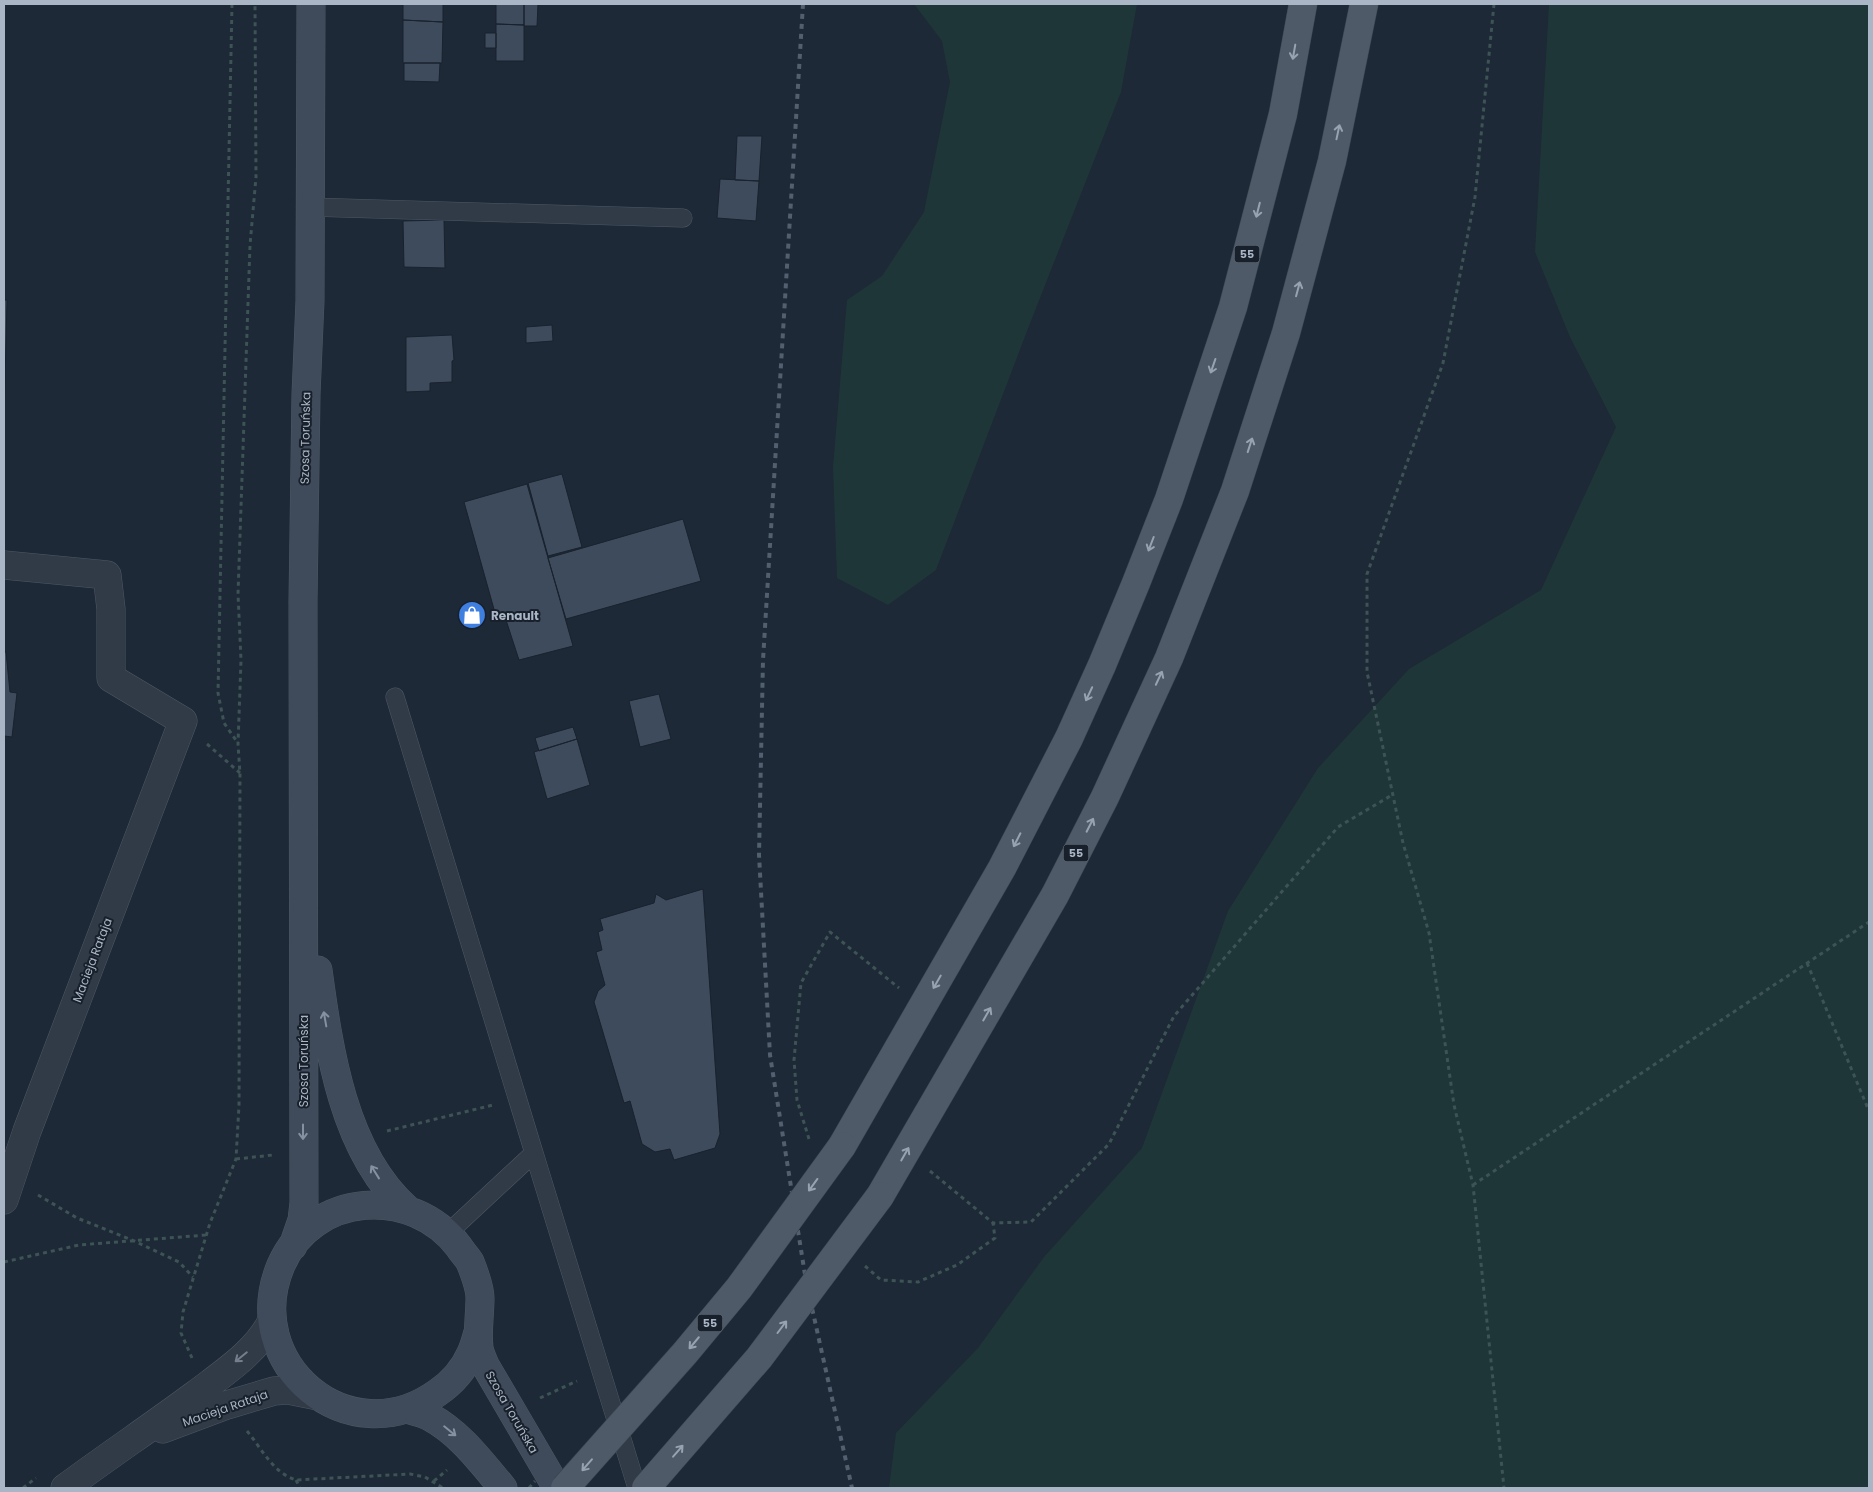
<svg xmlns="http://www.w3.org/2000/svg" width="1873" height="1492" font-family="Poppins,sans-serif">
  <rect width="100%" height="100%" fill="#1d2936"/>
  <!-- green -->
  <path fill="#1f3638" d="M914,4h223l-16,88 -92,234 -93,244 -48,35 -51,-27 -4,-111 14,-167 35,-24 42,-64 26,-130 -8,-41z
    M1549,4h320v1484h-980l7,-55 82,-85 66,-91 98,-109 86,-237 90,-143 91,-99 132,-79 75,-163 -46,-90 -35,-85z"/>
  <!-- building -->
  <path fill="#3e4b5c" stroke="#19222d" d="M403,4h40v18l-40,-2z
    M496,4h28v21l-28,-1z
    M524,4h14l-1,22h-13z
    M403,20l40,2 -1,41h-39z
    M496,24l28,1v36h-28z
    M485,33h11v15h-11z
    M404,63h36l-1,19 -35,-1z
    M737,136h25l-3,45 -24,-1z
    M720,179l39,2 -3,40 -39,-3z
    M444,220l1,48 -41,-1 -1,-46z
    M4,300h3l-3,121z
    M552,325l1,16 -27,2v-16z
    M452,335l2,25 -2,1v21l-22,1v8l-24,1v-55z
    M562,474l20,73 -34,9 -20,-73z
    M527,484l46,162 -54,14 -14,-43 -8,3 -33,-118z
    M683,519l18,62 -135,38 -18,-61z
    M4,652h2l4,40 7,1 -5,44 -8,-1z
    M659,694l12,45 -31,8 -11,-46z
    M573,727l4,12 -38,12 -4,-13z
    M577,739l13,46 -43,14 -13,-47z
    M703,889l17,245 -5,14 -41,12 -4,-11 -15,3 -13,-8 -12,-43 -6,2 -30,-101 4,-11 7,-6 -9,-33 6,-2 -4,-18 5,-2 -3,-11 54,-16 2,-9 10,6z"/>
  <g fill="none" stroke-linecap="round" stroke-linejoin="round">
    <!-- service casing -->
    <g stroke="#4e5865" stroke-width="19">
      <path id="service" d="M309,207l374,11
        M395,697l139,456 -86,80
        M534,1153l103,335"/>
    </g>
    <!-- minor casing -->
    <g stroke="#4e5865" stroke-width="29">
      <path id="minor" d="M4,565l103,10 4,34v69l72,43 -156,410 -23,69
        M163,1429l64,-24 47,-14 14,-1 30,6
        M65,1488c43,-32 88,-62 131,-94 26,-20 63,-44 76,-74"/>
    </g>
    <!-- secondary casing -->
    <g stroke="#4e5865" stroke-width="29">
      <path id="secondary" d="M318,970c11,80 25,182 89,239
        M293,1246l9,-26 2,-17 -1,-601 3,-208 4,-93 1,-297
        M478,1332c-2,7 -4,15 -7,21 -7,16 -19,30 -34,40 -88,63 -198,-29 -156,-128 32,-73 131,-80 178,-18 3,5 8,10 11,15 4,10 10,26 10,36 0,17 -3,33 -1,50 1,6 4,12 6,17l72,123
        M407,1409c8,3 16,4 23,8 30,16 51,45 73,71"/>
    </g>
    <!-- primary casing -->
    <g stroke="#3a4450" stroke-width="29">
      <path id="primary" d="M842,1146l160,-278 67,-130 33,-73 34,-82 33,-84 64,-192 50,-193 20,-110
        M880,1196l175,-301 50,-98 64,-139 66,-167 51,-158 46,-172 32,-157"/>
    </g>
    <!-- path -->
    <path stroke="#3d5355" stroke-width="3" stroke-dasharray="4 4" stroke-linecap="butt" d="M232,4l-14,689 6,30 14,20
      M1494,4l-19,193 -32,166 -76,211v98l36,171 26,90 25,172 19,80 31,303
      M207,744l33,29
      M1807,963l62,148
      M387,1131l106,-26
      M809,1139l-12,-39 -3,-40 7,-77 29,-51 69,56
      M236,1159l37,-4
      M930,1171l63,52 38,-1 78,-78 65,-128 164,-189 54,-32
      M1473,1185l396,-263
      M38,1195l39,23 55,22 47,22 14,15
      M4,1262l75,-17 127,-10
      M865,1266l16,14 37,2 39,-17 38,-27 -2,-15
      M192,1358l-11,-25 2,-21 27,-89 26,-64 3,-54 1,-331 -2,-30 3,-84 -3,-66 12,-349 6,-68 -1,-173
      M540,1398l37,-17
      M247,1431c15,18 26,42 49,49l114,-6 15,3 18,11
      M296,1480l4,8
      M434,1481l13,-11
      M23,1488l13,-10"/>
    <!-- service -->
    <use href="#service" stroke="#313b47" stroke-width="18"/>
    <!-- minor -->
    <use href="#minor" stroke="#313b47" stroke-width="28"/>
    <!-- secondary -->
    <use href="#secondary" stroke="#3f4a5a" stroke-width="28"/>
    <!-- primary -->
    <use href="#primary" stroke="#4e5a67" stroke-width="28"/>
    <!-- rail -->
    <path stroke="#525f6f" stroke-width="4" stroke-dasharray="5 5" stroke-linecap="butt" d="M803,4l-40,656 -4,195 11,200 36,226 46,207"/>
    <!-- primary-bridge casing -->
    <g stroke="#3a4450" stroke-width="29" stroke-linecap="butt">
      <path id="primary-bridge" d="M565,1488l120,-135 54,-65 103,-142
        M646,1488l113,-130 121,-162"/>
    </g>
    <!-- path-bridge -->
    <path stroke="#3d5355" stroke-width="3" stroke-dasharray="4 4" stroke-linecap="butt" d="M529,1488l6,-7"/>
    <!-- primary-bridge -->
    <use href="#primary-bridge" stroke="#4e5a67" stroke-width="28"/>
  </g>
  <!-- one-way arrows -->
  <defs><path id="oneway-shaft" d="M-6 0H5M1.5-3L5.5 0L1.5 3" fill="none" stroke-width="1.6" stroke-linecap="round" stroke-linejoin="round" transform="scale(1.25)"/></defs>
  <g stroke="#98a3b2">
    <use href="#oneway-shaft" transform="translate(1294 52) rotate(100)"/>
    <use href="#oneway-shaft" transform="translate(1338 132) rotate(-78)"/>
    <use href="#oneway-shaft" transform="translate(1258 210) rotate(104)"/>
    <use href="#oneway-shaft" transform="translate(1298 289) rotate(-75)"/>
    <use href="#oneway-shaft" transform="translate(1213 366) rotate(109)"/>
    <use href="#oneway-shaft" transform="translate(1250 445) rotate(-72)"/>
    <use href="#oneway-shaft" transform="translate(1151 544) rotate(111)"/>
    <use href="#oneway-shaft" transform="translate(1159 678) rotate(-65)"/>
    <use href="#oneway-shaft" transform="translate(1089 694) rotate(115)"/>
    <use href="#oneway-shaft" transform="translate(1090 825) rotate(-63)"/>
    <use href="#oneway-shaft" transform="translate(1017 840) rotate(117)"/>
    <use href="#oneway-shaft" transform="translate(937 982) rotate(120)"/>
    <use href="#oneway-shaft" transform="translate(987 1014) rotate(-60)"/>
    <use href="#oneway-shaft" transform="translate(905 1154) rotate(-60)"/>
    <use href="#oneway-shaft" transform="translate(813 1185) rotate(126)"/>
    <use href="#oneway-shaft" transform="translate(782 1327) rotate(-53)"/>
    <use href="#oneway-shaft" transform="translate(694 1343) rotate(130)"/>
    <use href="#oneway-shaft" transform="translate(678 1451) rotate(-49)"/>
    <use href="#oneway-shaft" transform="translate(587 1465) rotate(131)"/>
  </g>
  <g stroke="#8590a0">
    <use href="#oneway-shaft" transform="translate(325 1019) rotate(-100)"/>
    <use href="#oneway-shaft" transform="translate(303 1132) rotate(90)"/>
    <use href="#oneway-shaft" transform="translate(375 1172) rotate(-122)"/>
    <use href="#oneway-shaft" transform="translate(450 1431) rotate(39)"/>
  </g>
  <use stroke="#747e8c" href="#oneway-shaft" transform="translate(241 1357) rotate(141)"/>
  <!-- icons -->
  <defs>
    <g id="shop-disc" transform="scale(1.4375)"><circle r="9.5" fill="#3f7fe0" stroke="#17202b"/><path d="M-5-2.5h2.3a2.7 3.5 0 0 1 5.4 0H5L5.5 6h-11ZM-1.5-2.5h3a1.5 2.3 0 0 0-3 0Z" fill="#fff"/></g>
  </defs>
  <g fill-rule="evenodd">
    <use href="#shop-disc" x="472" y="615"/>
  </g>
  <g text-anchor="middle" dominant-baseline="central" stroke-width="4" stroke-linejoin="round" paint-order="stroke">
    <!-- shield labels -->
    <g fill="#17202b" stroke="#7e8897" stroke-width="1">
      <rect x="1234.5" y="245.5" width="25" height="17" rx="4"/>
      <rect x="1063.5" y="844.5" width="25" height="17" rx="4"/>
      <rect x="697.5" y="1314.5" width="25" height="17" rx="4"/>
    </g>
    <g font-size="11" font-weight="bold" fill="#aab5c5">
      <text x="1247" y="254">55</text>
      <text x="1076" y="853">55</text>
      <text x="710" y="1323">55</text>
    </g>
    <!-- street labels -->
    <g font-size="12" fill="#aab5c5" stroke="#17202b">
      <text transform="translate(305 438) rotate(-89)">Szosa Toruńska</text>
      <text transform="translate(92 960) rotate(-69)">Macieja Rataja</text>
      <text transform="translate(303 1061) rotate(-90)">Szosa Toruńska</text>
      <text transform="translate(225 1408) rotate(-19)">Macieja Rataja</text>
      <text transform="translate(512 1412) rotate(60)">Szosa Toruńska</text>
    </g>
    <!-- poi labels -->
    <g font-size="12" font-weight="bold" fill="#aab5c5" stroke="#17202b" text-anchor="start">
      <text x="491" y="615">Renault</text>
    </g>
  </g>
  <!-- border -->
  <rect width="1873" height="1492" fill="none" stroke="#aab5c5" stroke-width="10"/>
</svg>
